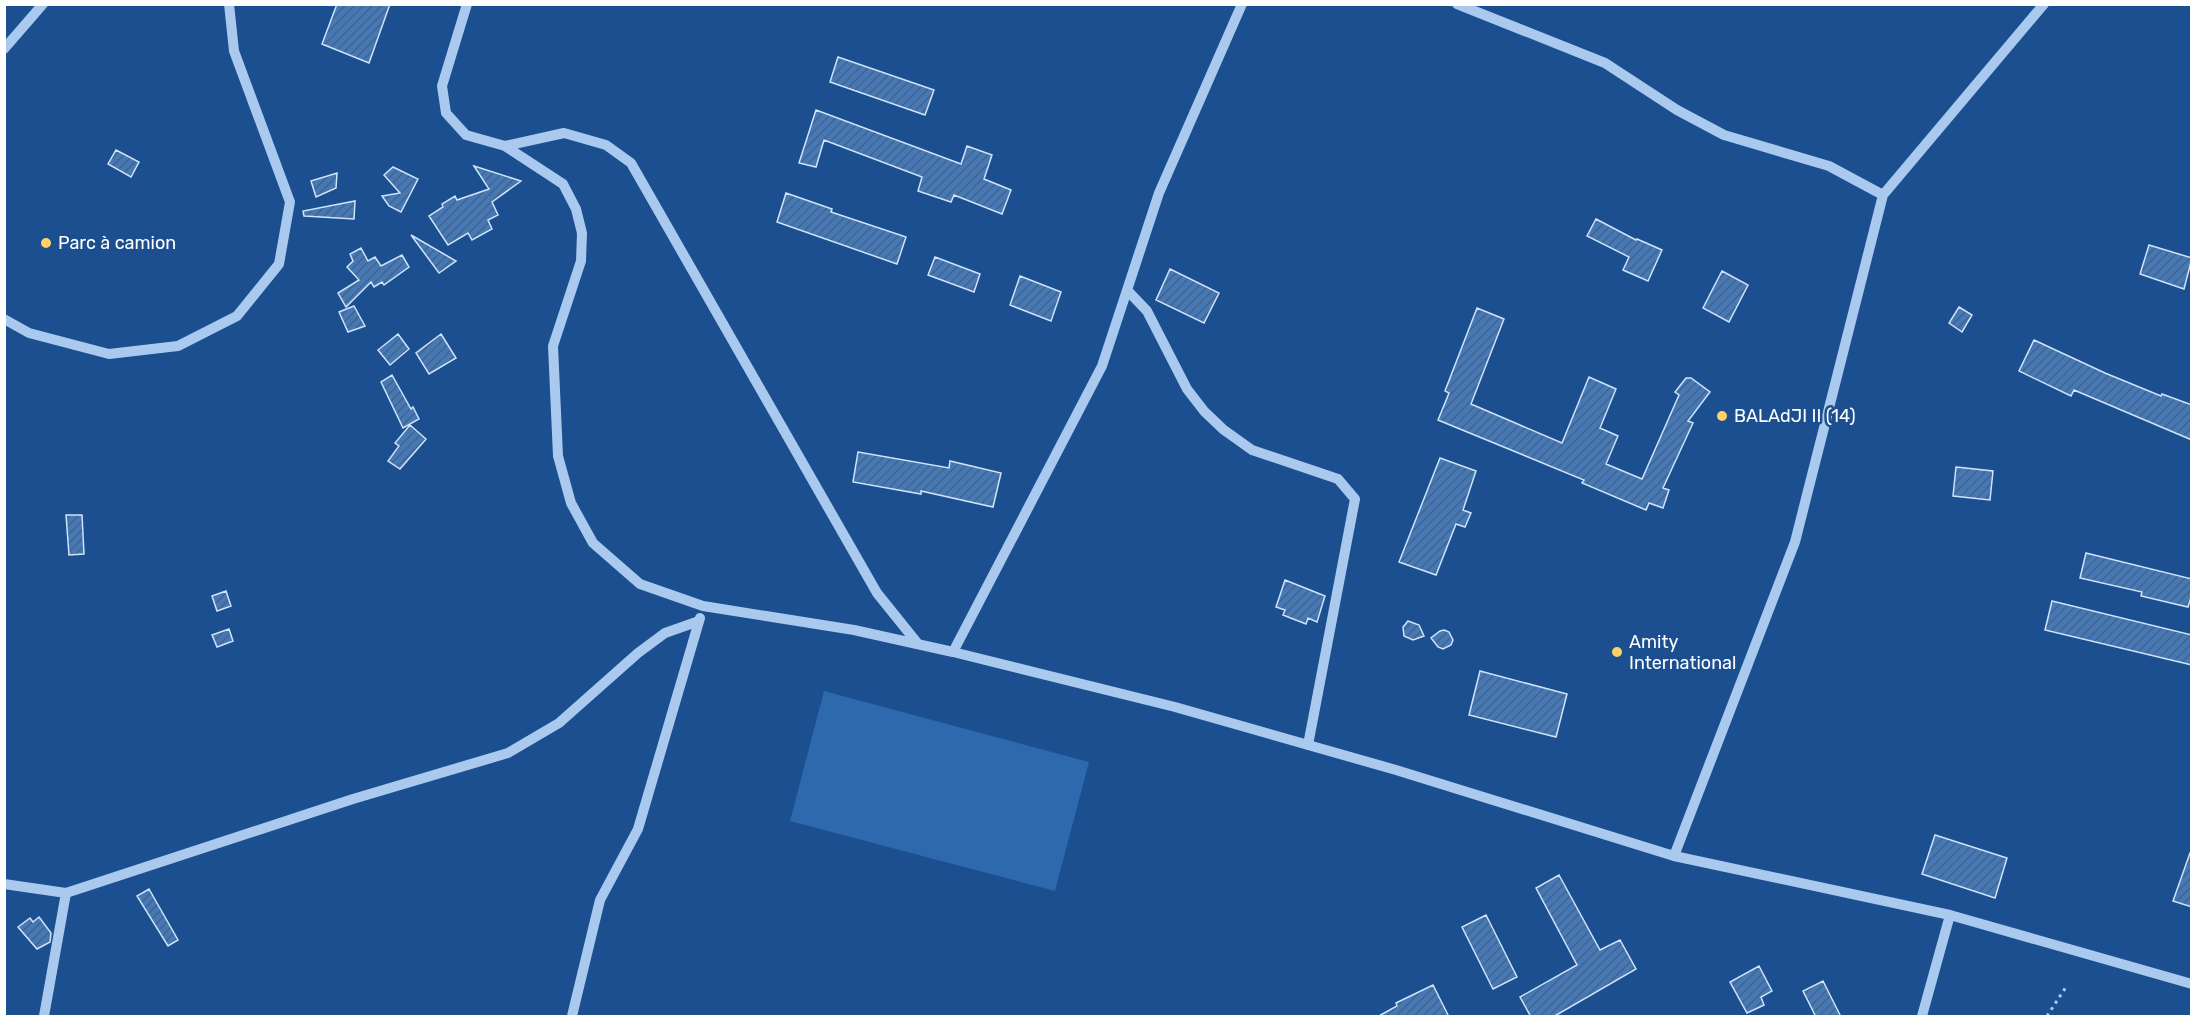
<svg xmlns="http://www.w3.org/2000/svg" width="2196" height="1021" font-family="Rubik,sans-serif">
  <defs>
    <pattern id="building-hatch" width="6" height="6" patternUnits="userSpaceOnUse" patternTransform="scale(1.5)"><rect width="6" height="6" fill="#4478b7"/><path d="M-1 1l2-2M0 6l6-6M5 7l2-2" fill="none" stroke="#486282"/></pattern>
  </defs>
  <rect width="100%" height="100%" fill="#1b4f8f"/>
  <!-- garden -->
  <path fill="#2e69ad" d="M824,691l265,71 -34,129 -265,-70z"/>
  <!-- building -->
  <path fill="url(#building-hatch)" stroke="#cfe3fa" stroke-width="1.5" d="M337,4h53l-21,59 -47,-19z
    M838,57l96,33 -9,25 -95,-33z
    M816,110l145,54 6,-18 25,9 -8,24 27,11 -9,24 -48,-19 -3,7 -33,-11 4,-14 -98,-37 -8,27 -17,-4z
    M116,150l23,12 -8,15 -23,-13z
    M474,166l47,15 -29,21 6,13 -10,5 4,9 -20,11 -4,-7 -20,12 -19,-29 14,-9 -1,-3 13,-8 2,4 32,-11z
    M393,167l25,12 -17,33 -12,-6 -7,-10 18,-3 -16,-18z
    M337,173l-1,15 -20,9 -5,-16z
    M786,193l46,16 -1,3 75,25 -9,27 -120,-42z
    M355,201l-1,18 -50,-3 -1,-5z
    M1596,219l40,21 1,-1 25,11 -14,31 -25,-11 6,-13 -42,-21z
    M411,235l45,26 -17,12z
    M2149,245l43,13 -8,31 -44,-15z
    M361,248l7,13 7,-4 6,9 21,-11 7,12 -25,18 -2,-3 -8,5 -3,-5 -25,25 -8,-14 21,-13 -12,-13 6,-6 -3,-7z
    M935,257l45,17 -6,18 -46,-17z
    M1170,269l49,24 -15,30 -48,-23z
    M1722,271l26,14 -19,37 -26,-14z
    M1020,276l41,16 -10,29 -41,-16z
    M354,306l11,20 -17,6 -9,-20z
    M1959,307l13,8 -10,17 -13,-9z
    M1477,308l27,11 -33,85 91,39 27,-66 27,12 -16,39 18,8 -12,28 36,15 37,-84 -4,-3 11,-14h5l19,14 -22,29 5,2 -30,65 6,2 -6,18 -14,-5 -3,7 -64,-27 2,-3 -146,-60 11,-27 -4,-2z
    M398,334l11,15 -19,16 -12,-15z
    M441,334l15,24 -27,16 -13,-21z
    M2034,340l71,33 56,23 1,-2 30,11v35l-118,-50 -3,6 -52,-25z
    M392,375l19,34 2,-2 6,12 -16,9 -22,-46z
    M410,425l16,14 -26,30 -12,-8 11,-15 -4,-3z
    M858,452l91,16 1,-7 51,12 -8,34 -72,-16v3l-68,-12z
    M1440,458l36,13 -13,39 8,3 -6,14 -9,-3 -20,51 -37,-13z
    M1956,467l37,4 -3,29 -37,-4z
    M66,515h16l2,39 -15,1z
    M2086,553l106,26v15l-4,13 -47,-11 1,-4 -62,-14z
    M1285,580l40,16 -8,26 -9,-4 -2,6 -23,-9 2,-5 -9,-3z
    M226,591l5,15 -14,5 -5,-15z
    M2052,601l140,34v30l-147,-35z
    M1408,621l11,4 5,11 -11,4 -9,-4 -1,-9z
    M229,629l4,12 -16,6 -5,-12z
    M1444,630l5,2 4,8 -2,5 -8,4 -5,-2 -7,-9 9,-7z
    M1480,671l87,23 -11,43 -87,-22z
    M1935,835l72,23 -12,40 -73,-24z
    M2190,853l2,1v53l-19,-6z
    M1559,875l41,75 20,-10 16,29 -83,48h-22l-11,-20 57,-32 -41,-77z
    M149,889l29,51 -10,6 -31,-50z
    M1486,915l31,62 -24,12 -31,-62z
    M39,917l12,16 -1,9 -13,7 -19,-22 12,-9 3,4z
    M1759,966l13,25 -11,6 3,8 -17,8 -17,-31z
    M1823,981l18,36h-25l-13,-26z
    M1433,985l16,32h-72l20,-11 -1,-3z"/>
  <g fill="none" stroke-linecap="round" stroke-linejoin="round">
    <!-- path -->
    <path stroke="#a9c9ee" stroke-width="3" stroke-dasharray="3 4.5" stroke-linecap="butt" d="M2047,1016l19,-29"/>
    <!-- minor -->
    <path stroke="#a9c9ee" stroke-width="10" d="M467,4l-25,82 4,27 20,22 39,11 58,38 13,25 6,24 -1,28 -28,85 5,110 13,47 22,40 47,41 63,22 151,24 99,22 222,55 221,63 278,86 276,59 242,69
      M1457,4l148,59 72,47 47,25 105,31 54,29
      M4,49l39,-45
      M505,146l59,-13 42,12 25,18 246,430 41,51
      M1127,290l20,21 40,78 17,22 20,19 28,20 86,29 17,20 -47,246
      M4,319l25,14 80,21 69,-8 59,-30 42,-52 11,-62 -56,-151 -5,-47
      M953,652l149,-286 57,-173 83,-189
      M1674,856l121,-314 88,-347 161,-191
      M4,884l62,9 287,-94 155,-46 51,-30 79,-70 27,-20 34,-12
      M44,1016l22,-123
      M572,1016l28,-116 38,-71 62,-211
      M1922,1016l28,-101"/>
  </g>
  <!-- markers -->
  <g fill="#ffd166" stroke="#1b4f8f" stroke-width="2">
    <circle cx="46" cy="243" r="6"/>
    <circle cx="1722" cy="416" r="6"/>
    <circle cx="1617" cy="652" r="6"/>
  </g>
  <g text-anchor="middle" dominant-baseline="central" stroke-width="5" stroke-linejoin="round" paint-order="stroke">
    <!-- poi labels -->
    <g font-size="18" fill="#fff" stroke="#1b4f8f" text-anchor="start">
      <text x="58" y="243">Parc à camion</text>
      <text x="1734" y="416">BALAdJI II (14)</text>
      <text x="1629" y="642">Amity<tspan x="1629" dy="21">International</tspan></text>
    </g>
  </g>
  <!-- border -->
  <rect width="2196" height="1021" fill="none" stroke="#ffffff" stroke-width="12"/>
</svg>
